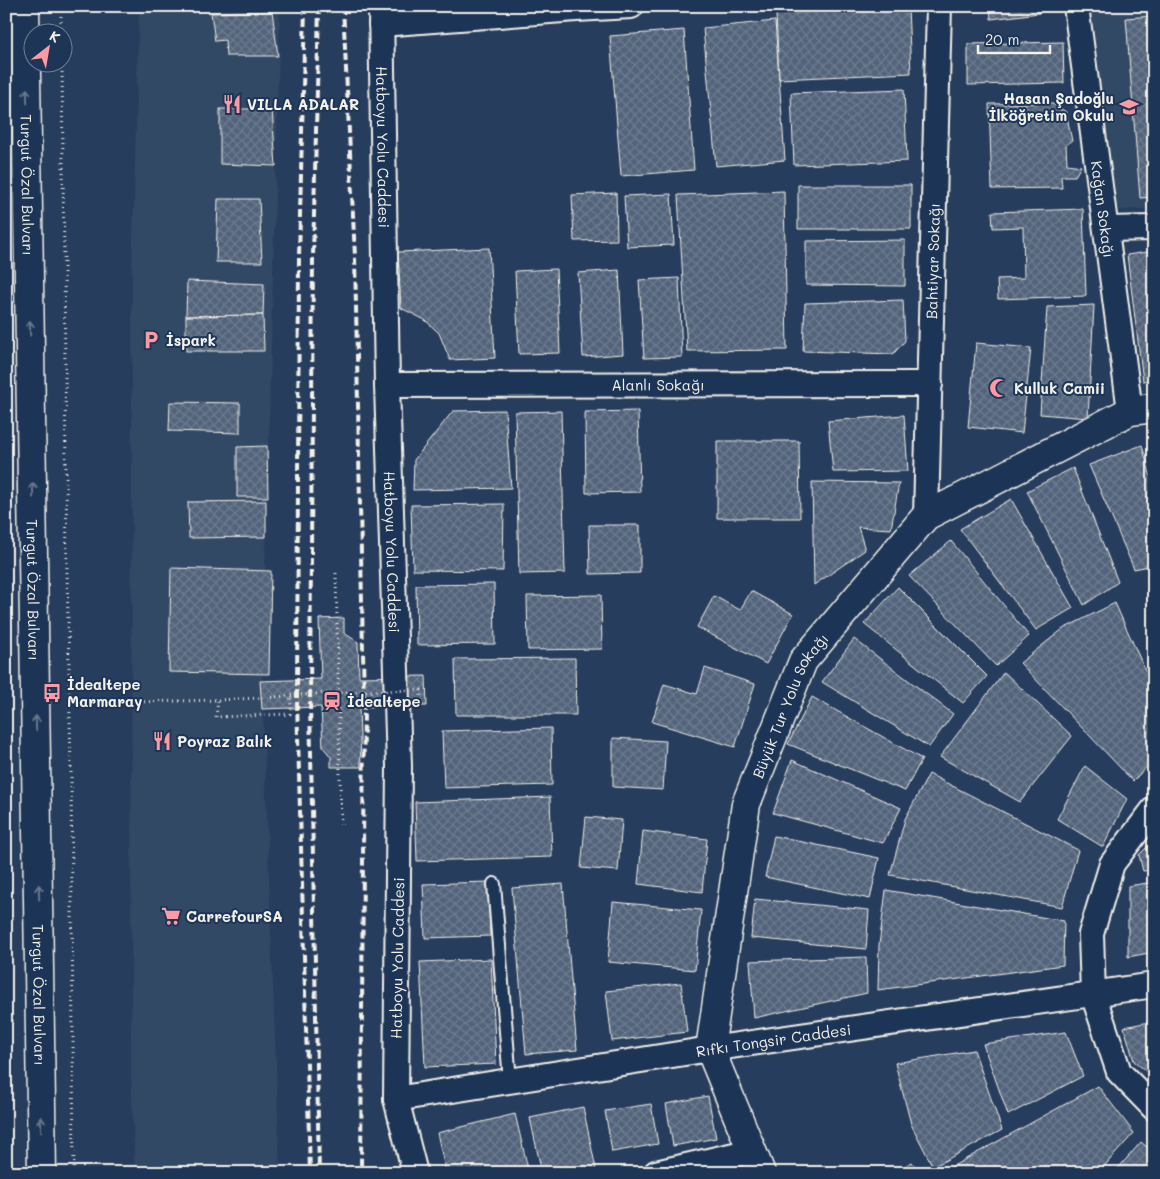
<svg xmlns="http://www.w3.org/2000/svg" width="1160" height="1179" font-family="Mali,sans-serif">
  <defs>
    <pattern id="building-cross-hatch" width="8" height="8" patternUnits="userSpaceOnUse" patternTransform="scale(1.25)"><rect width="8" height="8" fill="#52647b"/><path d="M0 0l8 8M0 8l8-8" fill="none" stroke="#6c7b8e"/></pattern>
  </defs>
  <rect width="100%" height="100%" fill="#263d5d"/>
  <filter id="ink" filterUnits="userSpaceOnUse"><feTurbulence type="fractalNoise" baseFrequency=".02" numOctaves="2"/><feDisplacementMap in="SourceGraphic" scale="10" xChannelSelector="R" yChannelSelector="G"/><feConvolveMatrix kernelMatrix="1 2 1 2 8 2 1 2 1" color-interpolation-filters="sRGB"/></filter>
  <g filter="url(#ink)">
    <!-- built -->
    <path fill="#334966" d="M139,6h141l-18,682 18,485h-145l-4,-100 1,-795z
      M1090,6h64v202l-37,2z"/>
    <!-- building -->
    <path fill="url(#building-cross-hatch)" stroke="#f4f1e8" d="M990,6h49v7l-48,6z
      M908,8l3,65 -132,6 -3,-65z
      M272,11l6,45h-52l-1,-16 -10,1 -4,-28z
      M1154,16v181l-14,1 -14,-180z
      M775,21l10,139 -69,6 -13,-138z
      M684,30l10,140 -73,6 -11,-140z
      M1063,42l1,41 -96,2v-41z
      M904,89l3,72 -113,4 -3,-72z
      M1051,103l15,9 6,29 -6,4 1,19 14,2 -6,10h-14l1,12 -70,1 -3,-85z
      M220,109h52l4,57 -56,-2z
      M798,185h113v44h-113z
      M784,191l3,159 -100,1 -9,-156z
      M616,193l1,47 -43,1 -2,-46z
      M671,194l3,51 -47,2 -3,-51z
      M218,199h41l3,63h-46z
      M1083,209l3,87 -88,3 -1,-20 27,-1 -1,-51 -30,1 -1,-16z
      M905,240v46l-99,-1v-44z
      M489,248l6,110 -45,2 -11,-27 -14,-13 -24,-12 -3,-56z
      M1154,251v129l-11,1 -16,-126z
      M556,269l4,84 -41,1 -4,-83z
      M619,270l4,84 -40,3 -5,-84z
      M679,278l3,79 -38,1 -5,-78z
      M187,281l77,3 -1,31 -77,1z
      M903,300l2,41 -12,13 -90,-3 2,-48z
      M1094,305l-6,113 -48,-4 7,-107z
      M263,315l1,36h-78v-35z
      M976,343l55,5 -9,85 -54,-6z
      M170,402l70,1v30l-71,-2z
      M505,410l6,78 -98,2 1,-30 39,-49z
      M561,411l4,162 -46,1 -4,-162z
      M638,411l2,81 -54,1 -1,-81z
      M904,415l4,56 -75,1 -5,-51z
      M717,441h82l1,77h-83z
      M1142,445l12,43v77l-20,4 -45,-104z
      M267,446l1,51h-31v-50z
      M1073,468l45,114 -34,23 -57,-114z
      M812,482l87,1 -8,46 -33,-2 7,23 -51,35z
      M1011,499l62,109 -37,22 -76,-101z
      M266,501v36l-77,1 -1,-36z
      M504,504l-1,67 -90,-1 -2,-65z
      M589,525h51v48l-50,1z
      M951,541l78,95 -33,30 -87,-90z
      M171,568l100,3 -2,103 -100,-2z
      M494,584l1,60 -78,1 -1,-60z
      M898,587l89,89 -24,27 -99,-79z
      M751,591l42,23 -27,50 -69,-37 17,-31 26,14z
      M601,595l1,54 -74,1 -1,-54z
      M1115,603l39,87v69l-21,22 -113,-118 43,-34z
      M344,618v15l14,9 1,35 67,-1 1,30 -68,1 2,60h-30v-10l-8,-10 -2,-40 -59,2 -2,-28 61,-2 -2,-60z
      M854,639l99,75 -24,33 -107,-65z
      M575,658l1,57h-120l-1,-56z
      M705,668l50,16 -20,63 -83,-25 12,-38 33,10z
      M1004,672l68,64 -52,66 -80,-45z
      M812,697l110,62 -17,32 -117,-47z
      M551,728l1,57 -108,3 -2,-57z
      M613,738l53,3 -3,49 -50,-3z
      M792,760l109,48 -18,35 -110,-30z
      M1085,766l42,33 -24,48 -46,-28z
      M929,774l149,76 -16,57 -172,-32 15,-56z
      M550,797l2,60 -135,4 -2,-59z
      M586,817l36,3 -4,51 -37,-3z
      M643,831l64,8 -5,53 -64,-8z
      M774,836l105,22 -9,41 -105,-22z
      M1154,840v30l-11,1 -4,-16z
      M488,882l2,54 -65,2 -2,-54z
      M1154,882v70l-26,5v-71z
      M563,884l14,166 -51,4 -14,-166z
      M886,890l178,31 -1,44 -185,25 1,-45z
      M755,899l114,11 -3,39 -115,-11z
      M613,902l88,8 -6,60 -87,-8z
      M866,957l1,36 -113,25 -4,-57z
      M491,959l5,105 -71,3 -5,-105z
      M681,983l6,49 -75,9 -6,-50z
      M1154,1021v57l-20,-17 -10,-34z
      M1066,1032l17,44 -75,39 -25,-71z
      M974,1050l28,80 -69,37 -22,-43 -16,-61z
      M1098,1086l36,47 -36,40h-150l-2,-3z
      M708,1096l8,42 -43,8 -7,-42z
      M651,1104l7,40 -46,8 -7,-41z
      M583,1107l13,62 -20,4h-34l-12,-55z
      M515,1114l14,59h-83l-9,-40z
      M1141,1142l13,11v20h-40z
      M912,1162l9,11h-29z"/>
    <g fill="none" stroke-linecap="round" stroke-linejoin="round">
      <!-- service casing -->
      <g stroke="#f4f1e8" stroke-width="16">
        <path id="service" d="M494,884l16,197"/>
      </g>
      <!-- minor casing -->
      <g stroke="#f4f1e8" stroke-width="28">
        <g id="minor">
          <path id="s1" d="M381,6l6,379 12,381 -3,333 19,74"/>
          <path id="s2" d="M1076,6l54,405"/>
          <path d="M381,24l195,-15 55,-3"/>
          <path d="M1107,229l47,-1"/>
          <path id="s3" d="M387,385l543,-1"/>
          <path id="s4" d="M926,516l13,-510"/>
          <path d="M1154,809l-42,55 -21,70 2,60 26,78 35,36"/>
          <path id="s5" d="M396,1099l314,-50 444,-64"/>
          <path d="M656,1173l96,-22"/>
        </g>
      </g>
      <!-- tertiary casing -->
      <g stroke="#f4f1e8" stroke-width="31">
        <g id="tertiary">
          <path id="s6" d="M761,1173l-51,-124 36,-245 57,-143 123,-145 204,-105 24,-3"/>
        </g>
      </g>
      <!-- trunk casing -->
      <g stroke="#f4f1e8" stroke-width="31">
        <g id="trunk">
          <path id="s7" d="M25,6l17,1167"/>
        </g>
      </g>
      <!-- path -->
      <path stroke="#f4f1e8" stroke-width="3" stroke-dasharray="1 4" stroke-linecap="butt" d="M61,6v26
        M62,62l5,508 4,198 3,405
        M336,573l5,252
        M218,700l43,-2
        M139,702l79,-2 -2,17 74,-3 1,-18"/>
      <!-- service -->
      <use href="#service" stroke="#1d3557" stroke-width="12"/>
      <!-- minor -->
      <use href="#minor" stroke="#1d3557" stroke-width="24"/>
      <!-- tertiary -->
      <use href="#tertiary" stroke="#1d3557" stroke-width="28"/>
      <!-- trunk -->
      <use href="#trunk" stroke="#1d3557" stroke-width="28"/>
      <!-- rail -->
      <path stroke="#f4f1e8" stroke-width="4" stroke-dasharray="8 4" stroke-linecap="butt" d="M305,6l-6,251 -2,444 13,472
        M319,6l-6,251 -3,444 9,472
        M343,6l12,251 9,444 -3,472"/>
      <!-- path-bridge -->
      <path stroke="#f4f1e8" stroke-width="3" stroke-dasharray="1 4" stroke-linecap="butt" d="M261,698l77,-6 83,-2v15"/>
    </g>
    <!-- one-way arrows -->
    <defs><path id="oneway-shaft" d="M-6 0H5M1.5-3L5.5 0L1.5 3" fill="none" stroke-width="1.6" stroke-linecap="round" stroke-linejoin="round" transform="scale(1.25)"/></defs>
    <g stroke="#68778a">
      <use href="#oneway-shaft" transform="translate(27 96) rotate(-91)"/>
      <use href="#oneway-shaft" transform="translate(30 328) rotate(-91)"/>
      <use href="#oneway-shaft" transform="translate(33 490) rotate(-91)"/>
      <use href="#oneway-shaft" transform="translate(36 723) rotate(-91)"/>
      <use href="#oneway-shaft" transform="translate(39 892) rotate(-91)"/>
      <use href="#oneway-shaft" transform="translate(41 1124) rotate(-91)"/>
    </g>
  </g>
  <!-- icons -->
  <defs>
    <g id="restaurant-bare" transform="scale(1.5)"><path d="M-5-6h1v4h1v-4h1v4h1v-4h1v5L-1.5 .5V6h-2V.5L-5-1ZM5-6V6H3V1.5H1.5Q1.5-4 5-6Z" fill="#ff9aa2" stroke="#1d3557" stroke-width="2.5" paint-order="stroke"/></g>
    <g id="school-bare" transform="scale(1.5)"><path d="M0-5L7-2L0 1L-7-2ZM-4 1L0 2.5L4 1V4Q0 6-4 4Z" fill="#ff9aa2" stroke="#1d3557" stroke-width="2.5" paint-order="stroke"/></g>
    <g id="parking-bare" transform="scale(1.5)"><path d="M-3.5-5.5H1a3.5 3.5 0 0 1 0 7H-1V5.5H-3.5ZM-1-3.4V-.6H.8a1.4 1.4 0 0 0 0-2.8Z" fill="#ff9aa2" stroke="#1d3557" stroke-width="2.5" paint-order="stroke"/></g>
    <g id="mosque-bare" transform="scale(1.5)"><path d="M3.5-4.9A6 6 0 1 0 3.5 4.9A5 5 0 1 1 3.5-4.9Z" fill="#ff9aa2" stroke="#1d3557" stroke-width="2.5" paint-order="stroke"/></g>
    <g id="bus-bare" transform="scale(1.5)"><path d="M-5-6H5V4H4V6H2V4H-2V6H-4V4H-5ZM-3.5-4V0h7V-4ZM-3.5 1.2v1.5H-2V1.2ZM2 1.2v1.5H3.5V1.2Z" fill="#ff9aa2" stroke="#1d3557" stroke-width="2.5" paint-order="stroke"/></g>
    <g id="station-bare" transform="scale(1.5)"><path d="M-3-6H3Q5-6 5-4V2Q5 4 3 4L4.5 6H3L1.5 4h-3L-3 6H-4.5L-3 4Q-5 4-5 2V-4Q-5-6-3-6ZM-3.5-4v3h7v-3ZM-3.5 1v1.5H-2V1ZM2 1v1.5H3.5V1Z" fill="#ff9aa2" stroke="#1d3557" stroke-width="2.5" paint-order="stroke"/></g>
    <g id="supermarket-bare" transform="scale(1.5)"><path d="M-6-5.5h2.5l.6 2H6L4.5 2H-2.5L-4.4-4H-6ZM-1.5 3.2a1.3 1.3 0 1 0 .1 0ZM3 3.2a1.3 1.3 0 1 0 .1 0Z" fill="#ff9aa2" stroke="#1d3557" stroke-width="2.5" paint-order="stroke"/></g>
  </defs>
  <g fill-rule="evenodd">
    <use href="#restaurant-bare" x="232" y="104"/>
    <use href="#school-bare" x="1129" y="107"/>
    <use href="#parking-bare" x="151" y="340"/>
    <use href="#mosque-bare" x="999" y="388"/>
    <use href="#bus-bare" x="52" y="693"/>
    <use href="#station-bare" x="332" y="701"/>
    <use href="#restaurant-bare" x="162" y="741"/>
    <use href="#supermarket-bare" x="171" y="916"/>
  </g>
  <g text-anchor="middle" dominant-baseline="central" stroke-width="4" stroke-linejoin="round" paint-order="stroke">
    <!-- poi labels -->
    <g font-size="15" font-weight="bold" fill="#f4f1e8" stroke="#1d3557" text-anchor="start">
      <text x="1114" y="98" text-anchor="end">Hasan Şadoğlu<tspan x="1114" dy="17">İlköğretim Okulu</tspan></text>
      <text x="247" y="104">VILLA ADALAR</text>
      <text x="166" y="340">İspark</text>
      <text x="1014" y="388">Kulluk Camii</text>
      <text x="67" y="684">İdealtepe<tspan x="67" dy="17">Marmaray</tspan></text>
      <text x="347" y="701">İdealtepe</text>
      <text x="177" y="741">Poyraz Balık</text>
      <text x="186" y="916">CarrefourSA</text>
    </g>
    <!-- street labels -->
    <g font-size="15" fill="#f4f1e8" stroke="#1d3557">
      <text stroke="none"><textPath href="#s1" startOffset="141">Hatboyu Yolu Caddesi</textPath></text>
      <text stroke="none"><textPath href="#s7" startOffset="179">Turgut Özal Bulvarı</textPath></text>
      <text stroke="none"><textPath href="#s2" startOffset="205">Kağan Sokağı</textPath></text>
      <text stroke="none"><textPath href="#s4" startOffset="255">Bahtiyar Sokağı</textPath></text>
      <text stroke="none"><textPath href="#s3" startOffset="271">Alanlı Sokağı</textPath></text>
      <text stroke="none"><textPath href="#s1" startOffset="546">Hatboyu Yolu Caddesi</textPath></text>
      <text stroke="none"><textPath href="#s7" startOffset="584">Turgut Özal Bulvarı</textPath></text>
      <text stroke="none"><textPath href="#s6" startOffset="490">Büyük Tur Yolu Sokağı</textPath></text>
      <text transform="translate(397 958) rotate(-89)">Hatboyu Yolu Caddesi</text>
      <text stroke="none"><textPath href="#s7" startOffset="989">Turgut Özal Bulvarı</textPath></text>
      <text stroke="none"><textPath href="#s5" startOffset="382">Rıfkı Tongsir Caddesi</textPath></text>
    </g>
  </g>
  <!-- margin -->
  <rect width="1160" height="1179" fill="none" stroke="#1d3557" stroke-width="25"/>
  <rect x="12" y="12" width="1135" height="1154" fill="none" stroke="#f4f1e8" stroke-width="2" filter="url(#ink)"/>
  <!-- north arrow -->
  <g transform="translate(48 48) rotate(31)"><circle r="24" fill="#1d3557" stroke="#738091"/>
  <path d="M0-4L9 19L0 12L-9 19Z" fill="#ff9aa2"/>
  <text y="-8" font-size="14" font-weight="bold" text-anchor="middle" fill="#f4f1e8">K</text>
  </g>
  <!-- scale -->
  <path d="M978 45v8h72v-8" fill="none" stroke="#f4f1e8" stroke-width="2.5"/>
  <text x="985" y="45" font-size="15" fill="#f4f1e8" stroke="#1d3557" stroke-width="4" paint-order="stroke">20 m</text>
</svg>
